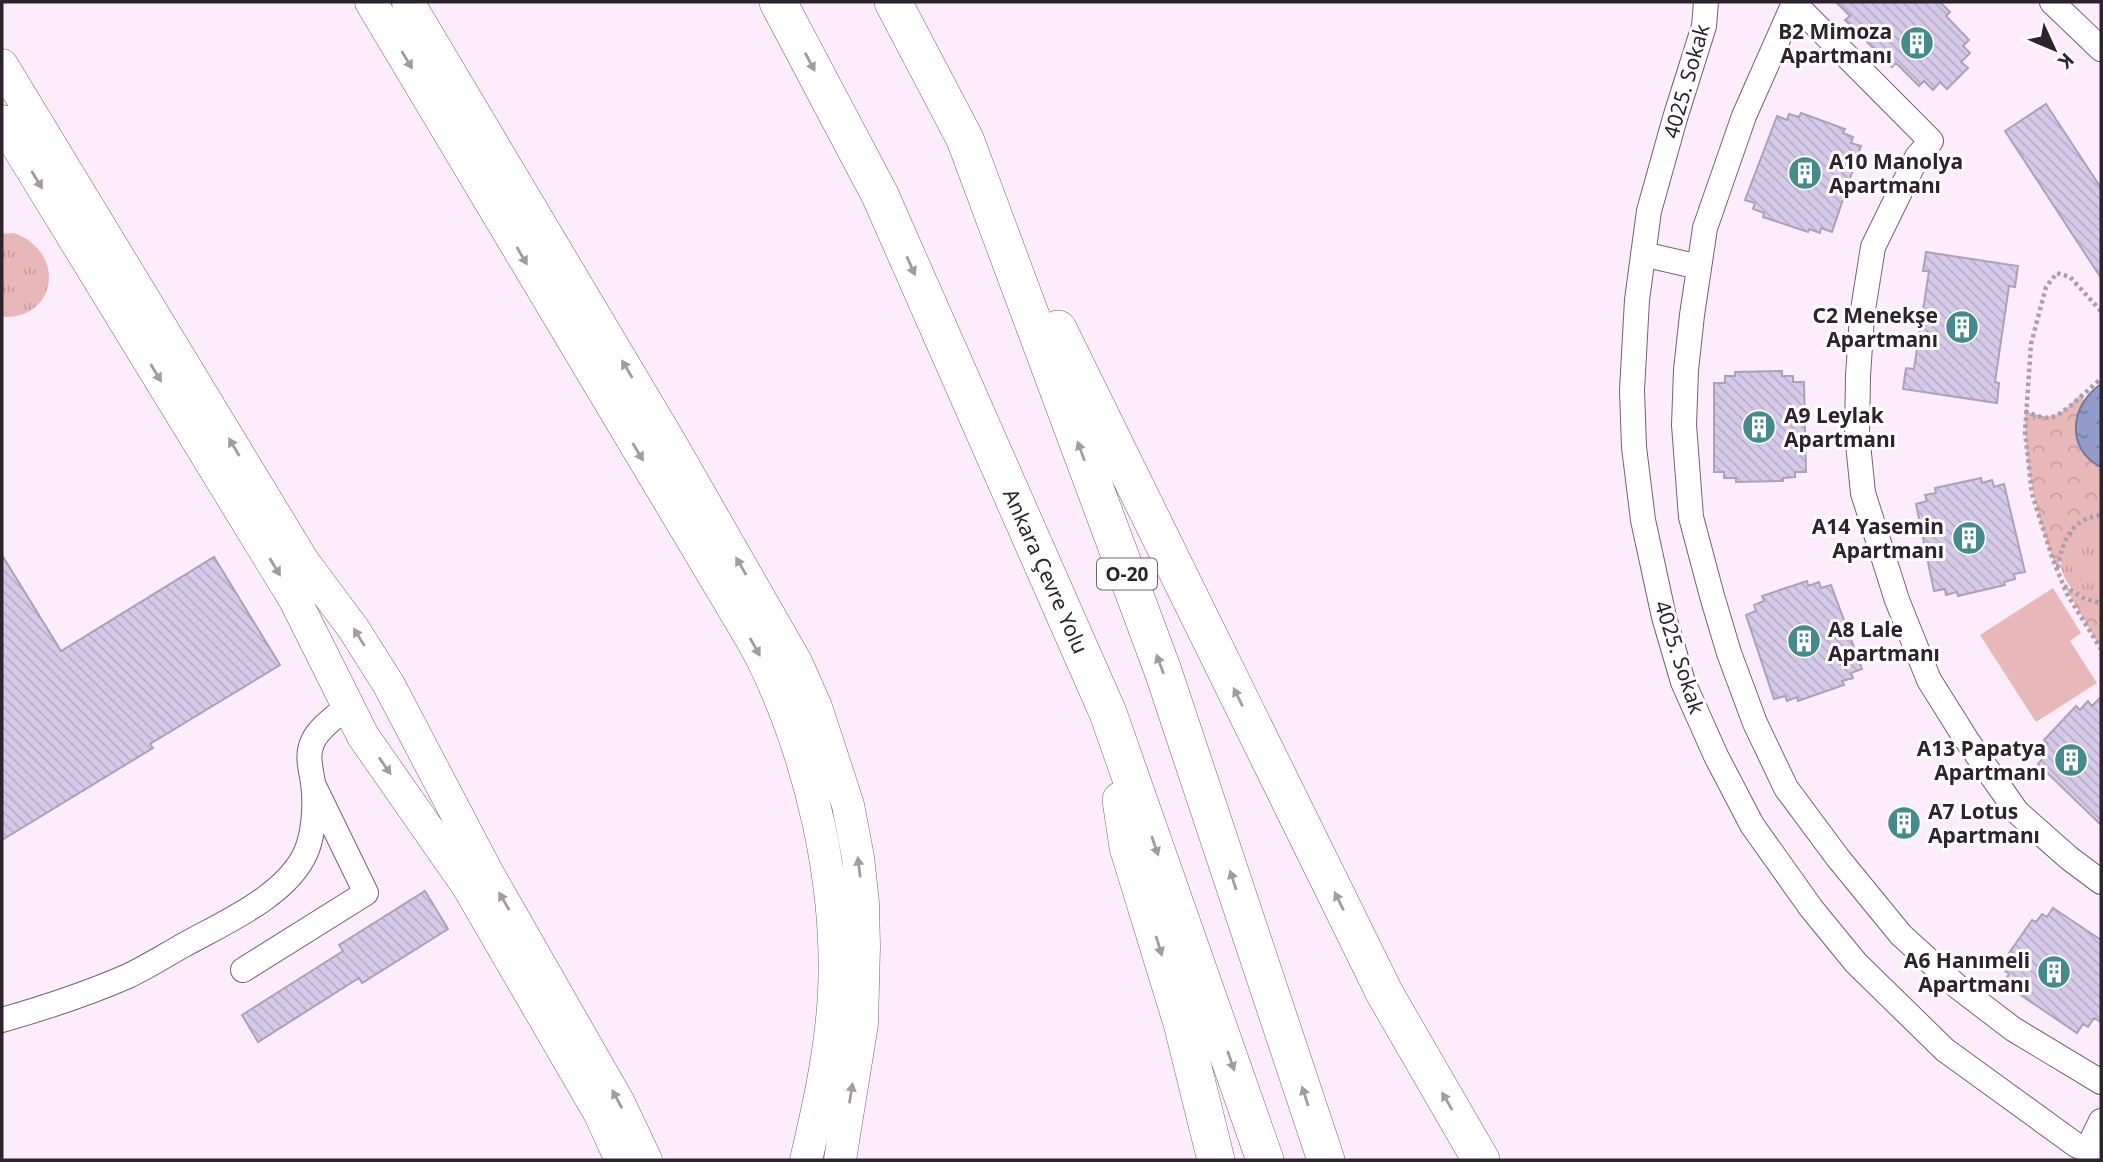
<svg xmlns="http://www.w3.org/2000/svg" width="2103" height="1162" font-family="'Noto Sans',sans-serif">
  <defs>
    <pattern id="grass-tufts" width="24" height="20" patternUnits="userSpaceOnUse" patternTransform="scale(1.75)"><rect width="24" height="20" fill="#e8b7b7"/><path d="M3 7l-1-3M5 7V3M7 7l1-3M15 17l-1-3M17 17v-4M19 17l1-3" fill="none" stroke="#c79d9e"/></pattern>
    <pattern id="forest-crowns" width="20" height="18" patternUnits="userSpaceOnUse" patternTransform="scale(1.75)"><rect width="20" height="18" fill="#e8b7b7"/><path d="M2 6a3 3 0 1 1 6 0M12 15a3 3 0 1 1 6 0" fill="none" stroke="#c79d9e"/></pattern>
    <pattern id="water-ripples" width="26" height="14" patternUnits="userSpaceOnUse" patternTransform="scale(1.75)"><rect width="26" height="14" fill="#939bc9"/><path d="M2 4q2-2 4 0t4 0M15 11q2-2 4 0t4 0" fill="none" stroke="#787ea4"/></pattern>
    <pattern id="building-back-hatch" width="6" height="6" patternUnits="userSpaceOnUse" patternTransform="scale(1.75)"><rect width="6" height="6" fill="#d6caea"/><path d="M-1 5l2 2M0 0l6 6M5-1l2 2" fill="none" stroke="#b8adc9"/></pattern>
  </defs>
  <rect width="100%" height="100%" fill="#fdecfc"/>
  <!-- grass -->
  <path fill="url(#grass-tufts)" d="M14,233c54,20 42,87 -12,84v-83z
    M2101,515v88c-54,-8 -54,-81 0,-88z"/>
  <!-- forest -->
  <path fill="url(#forest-crowns)" d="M2079,396l5,3c-11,24 -7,56 17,68v48c-31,4 -39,28 -43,56 -21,-49 -34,-106 -33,-160 28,11 34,5 54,-15z
    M2064,585l21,14 16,4v46z"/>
  <!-- pitch -->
  <path fill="#e8b7b7" d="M2053,588l28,45 -11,8 27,42 -61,39 -56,-87z"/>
  <!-- water -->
  <path fill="url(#water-ripples)" stroke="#74779a" stroke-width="2" d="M2101,384v83c-36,-18 -31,-62 0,-83z"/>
  <!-- building -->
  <path fill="url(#building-back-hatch)" stroke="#aca0be" stroke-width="2" d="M1836,2h104l10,10 -4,4 23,24 -6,6 7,7 -9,9 7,6 -21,21 -7,-7 -7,8 -9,-9 -5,5 -23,-23 -4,4 -47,-47 5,-4z
    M2046,104l55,84v90l-96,-147z
    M1801,113l44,16 -2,4 10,4 -2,6 10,3 -29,86 -11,-4 -1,5 -11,-4 -1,3 -45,-15 1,-4 -11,-4 2,-6 -10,-3 32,-84 10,4 2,-6 10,3z
    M1926,252l92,14 -3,21 -6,-1 -14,96 4,1 -2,20 -94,-14 3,-21 8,1 15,-98h-6z
    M1782,371v5h11v6h11l2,90h-11v5l-12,1v3l-47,1v-4h-12v-6h-10v-89h11v-7h10v-4z
    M1981,478l1,5 10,-3 2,7 10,-3 21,88 -11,2 1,5 -11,3 1,3 -47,11 -1,-4 -11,3 -1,-6 -11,2 -18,-87 11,-3 -2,-6 11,-2 -1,-5z
    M2,555l59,96 153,-94 66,108 -130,79 3,4 -151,92z
    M1807,581l1,5 11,-4 2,6 10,-3 31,84 -11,4 2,5 -11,3 2,4 -46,16 -1,-4 -10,4 -2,-5 -11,3 -28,-84 10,-4 -2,-6 10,-4 -2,-5z
    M2101,697v128l-63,-61 7,-8 -4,-5 7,-7 -4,-4 32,-34 4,4 8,-9 4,5z
    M425,891l23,38 -86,54 -3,-5 -101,64 -16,-27 101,-64 -4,-6z
    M2053,908l48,32v82l-7,-4 -6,9 -5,-3 -6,9 -74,-50 6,-9 -5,-4 6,-8 -5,-3 27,-39 4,2 6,-8 5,3z"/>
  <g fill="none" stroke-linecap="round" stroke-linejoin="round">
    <!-- minor casing -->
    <g stroke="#786076" stroke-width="26">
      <path id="minor" d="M1706,2l-2,24 -29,92 -26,93 -12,89 -5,90 2,57 9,73 21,97 19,65 33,74 36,69 59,83 45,55 89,87 131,95 25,12
        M2052,2l49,47
        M1643,254l56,13
        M2101,882l-32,-24 -52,-46 -51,-73 -37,-59 -32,-80 -34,-107 -6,-59 1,-58 4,-60 11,-69 44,-90 14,-16 -137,-138 -50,113 -39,112 -13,87 -6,55 -2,55 7,92 21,79 17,57 26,70 31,65 52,70 63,77 57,52 55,42 88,53
        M243,970l123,-77 -51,-105
        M2,1020c42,-12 85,-26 126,-44 19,-9 38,-21 56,-31 39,-22 103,-49 122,-93 8,-19 10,-48 7,-69 -2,-14 -7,-28 0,-42 6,-13 23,-25 34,-34
        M2087,1150l14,-29"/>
    </g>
    <!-- major casing -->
    <g stroke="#786076" stroke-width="33">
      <path id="major" d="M371,2l356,596c13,23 28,45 39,69 46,98 73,217 68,326 -3,57 -15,112 -28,167
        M408,2l262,440 126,220 20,45 32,98 10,52 5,46 1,44 -2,77 -22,136
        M2,65l301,496 50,67 36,57 98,187 132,231 27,57
        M2,121l293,479 68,136 104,149 133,229 21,46"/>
    </g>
    <!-- highway casing -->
    <g stroke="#786076" stroke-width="38">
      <path id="highway" d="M778,2l102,193 228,518 157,447
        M893,2l72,137 198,532 163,489
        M1058,329l327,665 96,166
        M1121,800l7,47 54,176 34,137"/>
    </g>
    <!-- path -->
    <path stroke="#ac9eab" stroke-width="4.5" stroke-dasharray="3.5 3.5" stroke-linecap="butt" d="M2101,311l-31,-34 -13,-4 -11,14 -15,57 -6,88 7,62 21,66 14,34 34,55
      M2025,411c8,3 18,9 27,6 12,-2 38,-30 49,-38
      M2058,568c4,-27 13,-49 43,-53
      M2064,586l21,13 16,4"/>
    <!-- minor -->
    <use href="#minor" stroke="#fff" stroke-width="24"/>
    <!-- major -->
    <use href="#major" stroke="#fff" stroke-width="32"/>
    <!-- highway -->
    <use href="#highway" stroke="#fff" stroke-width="37"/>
  </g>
  <!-- one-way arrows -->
  <defs><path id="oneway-solid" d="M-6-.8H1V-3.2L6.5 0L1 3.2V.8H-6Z" transform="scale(1.75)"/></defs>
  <g fill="#a09ca0">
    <use href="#oneway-solid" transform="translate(407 60) rotate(59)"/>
    <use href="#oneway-solid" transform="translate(810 62) rotate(62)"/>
    <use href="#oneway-solid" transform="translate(37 180) rotate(59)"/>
    <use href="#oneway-solid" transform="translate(522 256) rotate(60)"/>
    <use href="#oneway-solid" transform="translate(911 266) rotate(66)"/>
    <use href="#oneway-solid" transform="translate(627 369) rotate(-121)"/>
    <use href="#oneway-solid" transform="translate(156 373) rotate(59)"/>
    <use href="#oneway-solid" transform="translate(234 447) rotate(-121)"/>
    <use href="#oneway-solid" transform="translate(1081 451) rotate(-110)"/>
    <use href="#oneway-solid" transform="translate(638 452) rotate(59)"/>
    <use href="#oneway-solid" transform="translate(741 566) rotate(-120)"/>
    <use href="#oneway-solid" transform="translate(275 567) rotate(59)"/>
    <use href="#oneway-solid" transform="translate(359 637) rotate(-122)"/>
    <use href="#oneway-solid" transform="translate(755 647) rotate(61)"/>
    <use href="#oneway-solid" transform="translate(1160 664) rotate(-110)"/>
    <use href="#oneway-solid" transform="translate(1238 697) rotate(-116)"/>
    <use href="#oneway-solid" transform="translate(385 766) rotate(55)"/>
    <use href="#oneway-solid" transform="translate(1155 846) rotate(71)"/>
    <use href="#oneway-solid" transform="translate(859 867) rotate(-97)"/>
    <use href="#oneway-solid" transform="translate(1233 880) rotate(-108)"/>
    <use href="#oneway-solid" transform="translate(504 901) rotate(-120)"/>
    <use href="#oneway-solid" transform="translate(1339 901) rotate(-116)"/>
    <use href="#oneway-solid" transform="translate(1159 946) rotate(73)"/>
    <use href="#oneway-solid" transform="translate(1231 1061) rotate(71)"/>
    <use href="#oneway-solid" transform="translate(851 1093) rotate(-81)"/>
    <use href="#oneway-solid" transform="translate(1305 1096) rotate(-108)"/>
    <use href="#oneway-solid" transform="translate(617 1099) rotate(-118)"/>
    <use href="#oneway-solid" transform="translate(1447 1101) rotate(-120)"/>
  </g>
  <!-- icons -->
  <defs>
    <g id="building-disc" transform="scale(1.75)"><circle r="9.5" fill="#438b8f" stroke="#fff"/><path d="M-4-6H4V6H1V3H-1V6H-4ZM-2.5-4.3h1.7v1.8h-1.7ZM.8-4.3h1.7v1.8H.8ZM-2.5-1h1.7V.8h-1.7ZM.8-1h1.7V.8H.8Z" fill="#fff"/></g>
  </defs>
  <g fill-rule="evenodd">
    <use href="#building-disc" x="1917" y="43"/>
    <use href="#building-disc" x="1805" y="173"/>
    <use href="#building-disc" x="1962" y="327"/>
    <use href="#building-disc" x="1759" y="427"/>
    <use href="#building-disc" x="1969" y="538"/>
    <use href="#building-disc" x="1804" y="641"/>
    <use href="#building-disc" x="2071" y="760"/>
    <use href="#building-disc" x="1904" y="823"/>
    <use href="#building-disc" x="2054" y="972"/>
  </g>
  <g text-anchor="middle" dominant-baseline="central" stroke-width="6" stroke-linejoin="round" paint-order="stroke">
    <!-- shield labels -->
    <rect fill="#fff" stroke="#6c656c" stroke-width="2" x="1097" y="558.5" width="60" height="31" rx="5"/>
    <g font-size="19" font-weight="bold" fill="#2d232d">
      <text x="1127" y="574">O-20</text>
    </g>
    <!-- poi labels -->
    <g font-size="21" font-weight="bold" fill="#2d232d" stroke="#fff" text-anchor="end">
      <text x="1892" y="31">B2 Mimoza<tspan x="1892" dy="24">Apartmanı</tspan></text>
      <text x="1829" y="161" text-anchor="start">A10 Manolya<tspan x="1829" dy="24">Apartmanı</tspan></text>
      <text x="1938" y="315">C2 Menekşe<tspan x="1938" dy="24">Apartmanı</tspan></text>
      <text x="1784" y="415" text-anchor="start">A9 Leylak<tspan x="1784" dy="24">Apartmanı</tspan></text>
      <text x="1944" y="526">A14 Yasemin<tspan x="1944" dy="24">Apartmanı</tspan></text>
      <text x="1828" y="629" text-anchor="start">A8 Lale<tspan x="1828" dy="24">Apartmanı</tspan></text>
      <text x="2046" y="748">A13 Papatya<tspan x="2046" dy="24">Apartmanı</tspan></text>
      <text x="1928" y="811" text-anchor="start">A7 Lotus<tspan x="1928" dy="24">Apartmanı</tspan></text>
      <text x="2030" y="960">A6 Hanımeli<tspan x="2030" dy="24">Apartmanı</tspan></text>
    </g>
    <!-- street labels -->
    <g font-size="21" fill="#2d232d" stroke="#fff">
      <text transform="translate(1686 81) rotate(-74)">4025. Sokak</text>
      <text transform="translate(1046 571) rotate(66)">Ankara Çevre Yolu</text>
      <text transform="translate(1680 657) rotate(72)">4025. Sokak</text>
    </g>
  </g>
  <!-- border -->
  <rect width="2103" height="1162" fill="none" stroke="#2d232d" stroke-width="7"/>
  <!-- north arrow -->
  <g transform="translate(2054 49) rotate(134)" stroke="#ffffff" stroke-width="5" paint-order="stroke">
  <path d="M0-5L12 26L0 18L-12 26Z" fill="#2d232d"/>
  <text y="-10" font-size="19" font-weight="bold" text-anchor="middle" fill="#2d232d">K</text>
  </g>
</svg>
